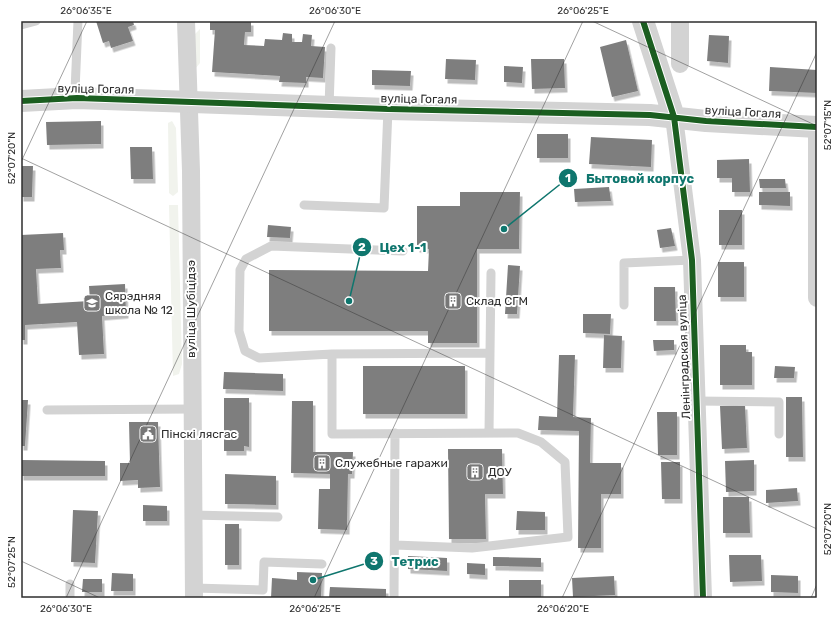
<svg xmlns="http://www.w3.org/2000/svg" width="838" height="619" font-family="Rubik,sans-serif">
  <defs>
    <filter id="shadow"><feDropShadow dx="2.5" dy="4.5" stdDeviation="0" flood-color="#0004"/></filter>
  </defs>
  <rect width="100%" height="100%" fill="#fff"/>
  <!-- green -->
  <path fill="#f1f3ed" d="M200,29v34l-5,6 -2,-33z
    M172,121l4,7 2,64 -5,4 -4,-3 -1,-70z
    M169,205h9l4,159 -3,10 -6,2z"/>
  <!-- building -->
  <path fill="#7e7e7e" filter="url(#shadow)" d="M96,21h37l1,4 -6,2 5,14 -22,7 -2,-7 -6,2z
    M210,21h41v11h-6l-1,13 20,1 1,-7 17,1 1,-7 9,1v8h10l1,-8 9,1 -1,11 14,1 -2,31 -17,-1v6l-27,-1 1,-6 -68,-4 3,-42h-5z
    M709,35l20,1 -1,27 -21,-2z
    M626,40l12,51 -26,6 -12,-50z
    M446,59l30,1 -1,20 -30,-1z
    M531,59h33l1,29 -33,1z
    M504,66l19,1 -1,16 -18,-1z
    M770,67l47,3v23l-48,-2z
    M372,70l39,1 -1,15 -38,-1z
    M101,121v23l-54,1 -1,-23z
    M537,134h31v24h-31z
    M591,137l61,3 -1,27 -62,-3z
    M130,147h22l1,32h-22z
    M749,159l1,33h-18v-14h-15v-18z
    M21,166h12l-1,31h-11z
    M759,179h26l1,9h-26z
    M609,187l2,14 -36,1 -1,-13z
    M460,192h60l-1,57h-42v94h-49v-12h-159v-61l159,1 1,-22 -12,-1v-42h43z
    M759,192h31v14l-31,-1z
    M719,210h23v35h-23z
    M268,225l23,2 -1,11 -23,-1z
    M671,228l4,18 -15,2 -3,-18z
    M63,233l1,17h-4l1,18 -25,1 2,35 52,-3 -1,-15 36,-2 1,30 -24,2 2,38 -25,1 -2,-33 -52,3v15h-4v-105z
    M718,262h26v35h-26z
    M508,265l12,1 -3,48h-12z
    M654,287h21l1,34h-22z
    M583,314h28l-1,20 -27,-1z
    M604,335l18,1 -1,32h-18z
    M653,340h21v10l-20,1z
    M720,345h26v7h6v33h-32z
    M559,355h16l-2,62 18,1 -1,45h31v31h-20v54h-23l1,-117 -41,-1 1,-14 18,1z
    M363,366h102v48h-102z
    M775,366l20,1 -1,11h-20z
    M224,372l59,2v17l-60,-2z
    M786,397h16l1,60h-17z
    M224,398h25v49l-5,-1v5h-20z
    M21,400h7l-3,46h-4z
    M292,401h21v51h40l-1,22h-4l-1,56 -29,-1 1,-40h11v-15l-39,-1z
    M745,405l2,43 -25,1 -2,-43z
    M657,412h20v43h-19z
    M129,422h29l2,65 -22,1v-8l-18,1v-18h10z
    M448,449h54l1,45h-18l1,45h-37z
    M21,460l84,1v15h-84z
    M754,460v31l-28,1 -1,-31z
    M661,462h19v37h-18z
    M225,474l51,2v29l-51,-1z
    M797,488l1,13 -32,2v-13z
    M723,497h26l1,36h-27z
    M143,505l24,1v15h-24z
    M73,510l25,1 -3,52 -24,-1z
    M517,511l28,1v18h-29z
    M225,524h14v41h-14z
    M729,555h32l1,26 -32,1z
    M408,556l39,2v13l-39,-2z
    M493,557l48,1v9l-48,-1z
    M467,563l18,1v11l-18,-1z
    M297,572l25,1 -1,25h-50l1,-20 25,2z
    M112,573l21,1v17h-22z
    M771,575l27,1v17l-27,-1z
    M614,576l1,19 -42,2 -1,-19z
    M83,579h19v13h-20z
    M509,580h32v18h-32z
    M330,587l56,2v9h-57z"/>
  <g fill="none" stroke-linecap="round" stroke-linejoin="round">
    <!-- service -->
    <path stroke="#d3d3d3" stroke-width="9" d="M21,25l15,-4
      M77,98l-2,-7 3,-70
      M329,107l2,-59
      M304,205l80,3 4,-99
      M403,251l-132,-5 -25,13 -6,11 -1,61 6,20 14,7 73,-4 158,-1
      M624,305v-42l68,-3
      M332,354v80l186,-1 23,9 24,20 3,75 -96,11 -77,-3
      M696,401l83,1v32
      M47,410l145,-1
      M489,433l2,-160
      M192,515l86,2
      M194,588l69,2 1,-28 58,2
      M70,598v-14
      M394,598l1,-165"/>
    <!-- minor -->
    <path stroke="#d3d3d3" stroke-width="18" d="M186,21l5,150 3,427
      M680,21v43
      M674,117l18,143 11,338
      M817,136v162"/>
    <!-- tertiary -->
    <path stroke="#d3d3d3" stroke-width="22" d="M643,21l31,96
      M21,101l56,-3 311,11 262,6 56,6 111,6"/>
    <!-- cycleway casing -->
    <g stroke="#fff" stroke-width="8">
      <path id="cycleway" d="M643,21l31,96 18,143 11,338
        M21,101l56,-3 311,11 262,6 56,6 111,6"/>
    </g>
    <!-- cycleway -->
    <use href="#cycleway" stroke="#1b5e20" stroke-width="6"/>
  </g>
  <!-- ticks -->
  <path fill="none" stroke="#2e2e2e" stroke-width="1" stroke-opacity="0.45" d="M592,21l225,105M21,158l796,371M21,162l66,-141M21,561l79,37M66,598l269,-577M314,598l269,-577M562,598l255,-546M811,598l6,-14"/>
  <!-- icons -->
  <defs>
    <g id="building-square" transform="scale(0.9)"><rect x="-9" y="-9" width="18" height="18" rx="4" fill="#777" stroke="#fff"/><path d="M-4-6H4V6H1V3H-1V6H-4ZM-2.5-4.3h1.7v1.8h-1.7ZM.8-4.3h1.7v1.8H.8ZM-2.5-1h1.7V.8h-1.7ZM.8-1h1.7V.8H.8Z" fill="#fff"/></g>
    <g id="school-square" transform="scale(0.9)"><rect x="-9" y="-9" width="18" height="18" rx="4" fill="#777" stroke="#fff"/><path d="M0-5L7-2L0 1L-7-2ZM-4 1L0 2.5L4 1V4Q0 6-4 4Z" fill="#fff"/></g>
    <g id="civic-square" transform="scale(0.9)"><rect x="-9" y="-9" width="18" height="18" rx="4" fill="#777" stroke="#fff"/><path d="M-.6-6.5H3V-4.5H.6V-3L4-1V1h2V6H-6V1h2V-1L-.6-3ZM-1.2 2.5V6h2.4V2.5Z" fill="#fff"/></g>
  </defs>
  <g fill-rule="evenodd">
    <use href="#building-square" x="453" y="301"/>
    <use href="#school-square" x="92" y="303"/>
    <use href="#civic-square" x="148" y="434"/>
    <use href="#building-square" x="322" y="463"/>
    <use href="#building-square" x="475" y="472"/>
  </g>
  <g text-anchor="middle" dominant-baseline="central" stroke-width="4" stroke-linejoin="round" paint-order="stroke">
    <!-- street labels -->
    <g font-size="12" fill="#2e2e2e" stroke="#fff">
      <text transform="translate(96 89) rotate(1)">вуліца Гогаля</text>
      <text transform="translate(419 99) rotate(1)">вуліца Гогаля</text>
      <text transform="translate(743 112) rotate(3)">вуліца Гогаля</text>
      <text transform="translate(191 309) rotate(-90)">вуліца Шубіцідзэ</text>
      <text transform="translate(684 357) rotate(-92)">Ленінградская вуліца</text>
    </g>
    <!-- poi labels -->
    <g font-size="12" fill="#2e2e2e" stroke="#fff" text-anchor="start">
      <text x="105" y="296">Сярэдняя<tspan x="105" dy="14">школа № 12</tspan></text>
      <text x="466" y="301">Склад СГМ</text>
      <text x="161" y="434">Пінскі лясгас</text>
      <text x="335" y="463">Служебные гаражи</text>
      <text x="488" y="472">ДОУ</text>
    </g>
  </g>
  <!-- callouts -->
  <path fill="none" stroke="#0f766e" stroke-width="1.5" d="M504 229L568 178M349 301L362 247M313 580L374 561"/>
  <g fill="#0f766e" stroke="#fff" stroke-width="1.5">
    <circle cx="504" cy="229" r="4"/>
    <circle cx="349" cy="301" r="4"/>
    <circle cx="313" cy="580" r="4"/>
    <circle cx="568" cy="178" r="10"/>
    <circle cx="362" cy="247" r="10"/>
    <circle cx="374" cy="561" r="10"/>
  </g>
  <g font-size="12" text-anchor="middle" font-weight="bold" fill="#fff">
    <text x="568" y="182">1</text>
    <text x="362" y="251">2</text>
    <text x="374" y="565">3</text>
  </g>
  <g font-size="13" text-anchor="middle" font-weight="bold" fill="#0f766e" stroke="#fff" stroke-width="4" stroke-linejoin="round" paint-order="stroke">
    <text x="640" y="183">Бытовой корпус</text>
    <text x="403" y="252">Цех 1-1</text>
    <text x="415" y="566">Тетрис</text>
  </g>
  <!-- border -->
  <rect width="838" height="619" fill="none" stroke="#ffffff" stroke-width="44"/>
  <rect x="22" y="22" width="794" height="575" fill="none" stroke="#2e2e2e" stroke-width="1.5"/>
  <g font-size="10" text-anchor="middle" fill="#2e2e2e">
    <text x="86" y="14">26°06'35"E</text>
    <text x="335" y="14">26°06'30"E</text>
    <text x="583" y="14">26°06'25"E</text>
    <text transform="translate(827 125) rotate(-90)" y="4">52°07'15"N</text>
    <text transform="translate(11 158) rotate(-90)" y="4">52°07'20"N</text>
    <text transform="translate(827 529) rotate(-90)" y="4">52°07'20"N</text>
    <text transform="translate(11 562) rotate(-90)" y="4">52°07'25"N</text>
    <text x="66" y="612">26°06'30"E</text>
    <text x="315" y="612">26°06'25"E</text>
    <text x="563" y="612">26°06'20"E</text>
  </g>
</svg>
